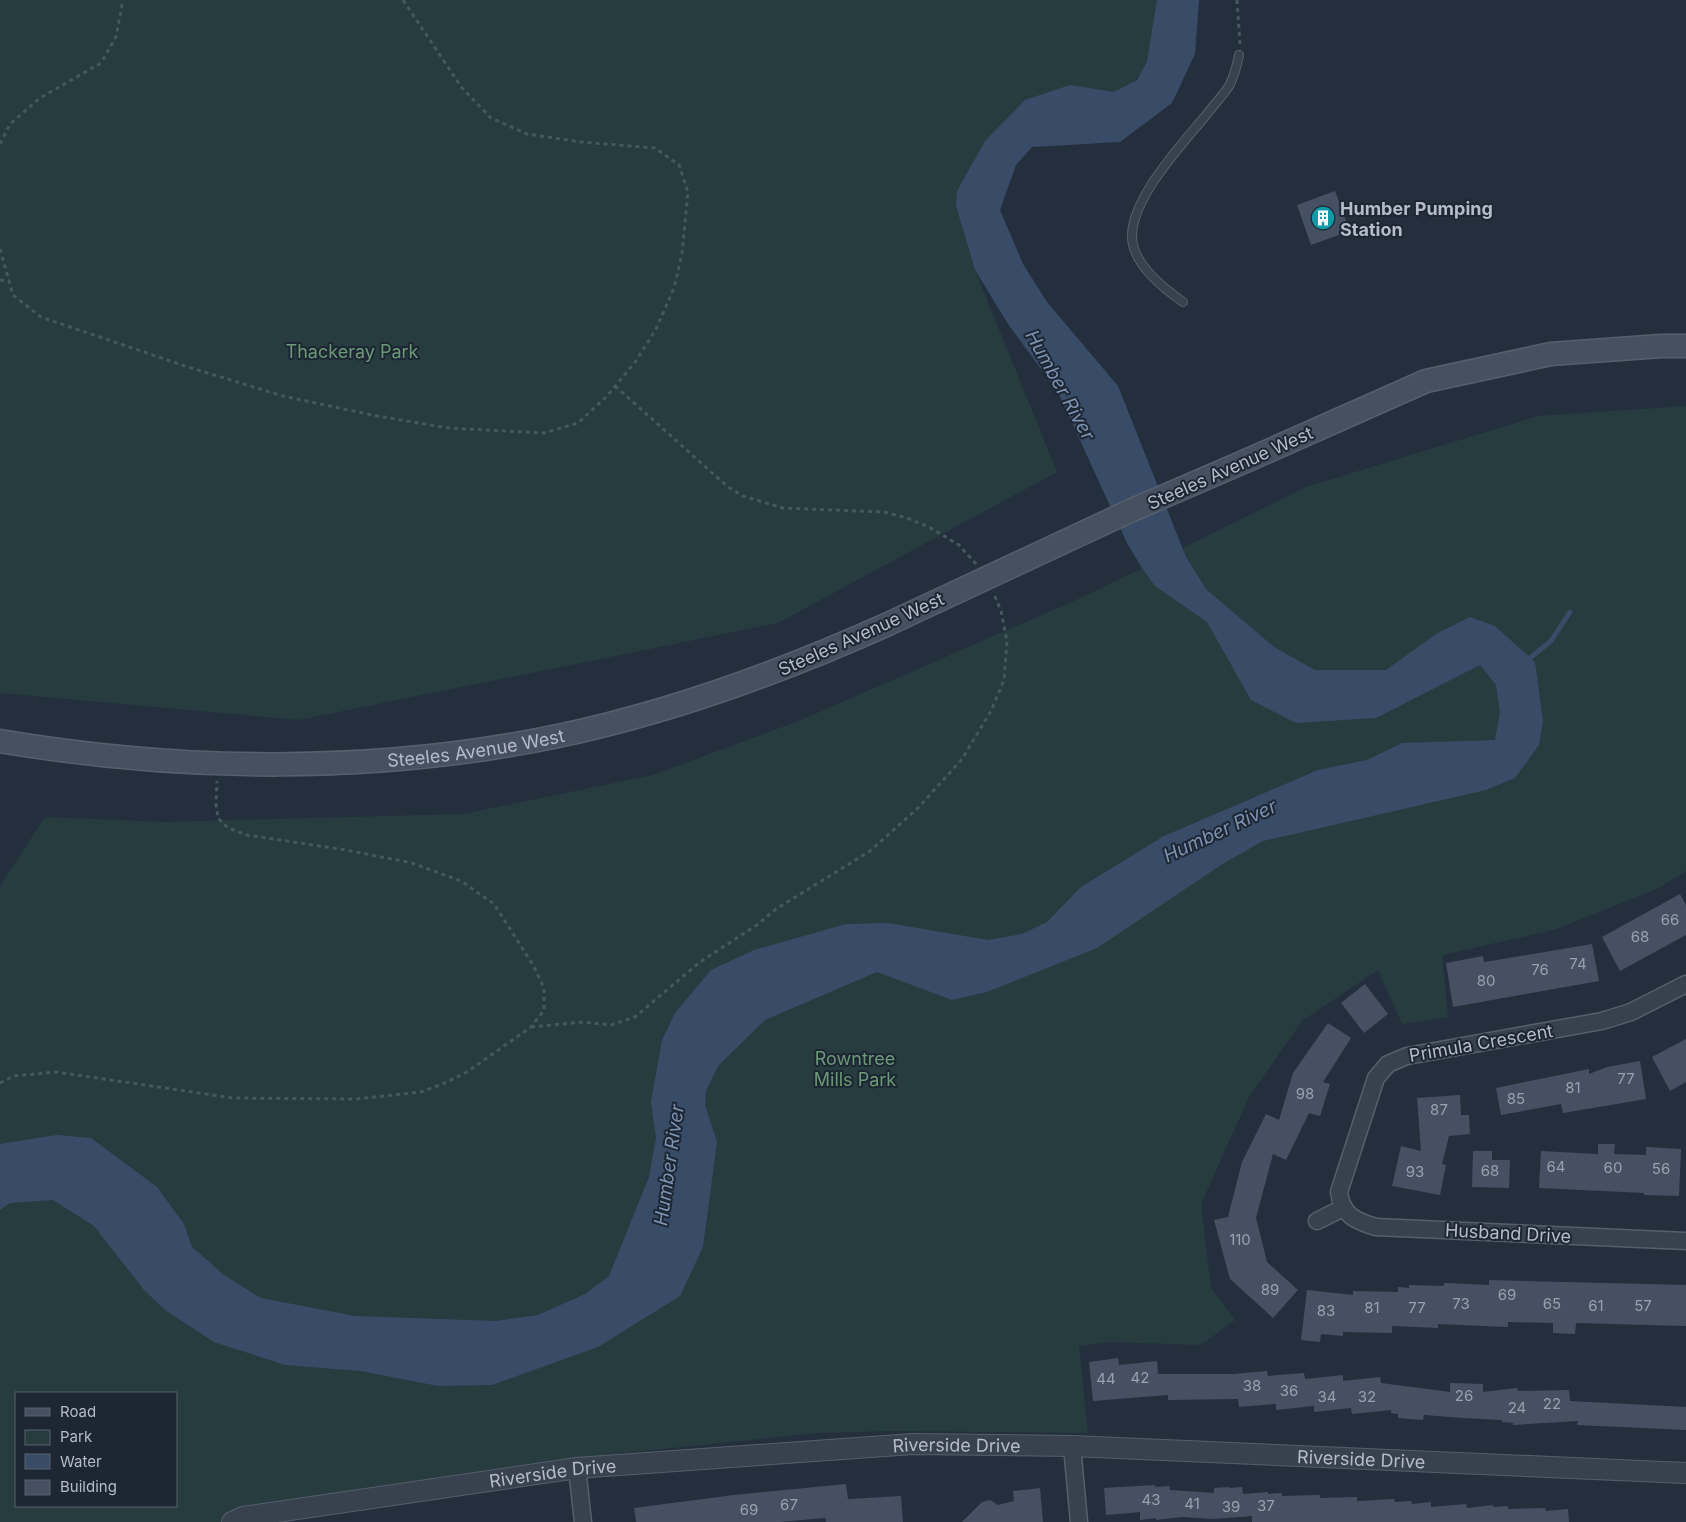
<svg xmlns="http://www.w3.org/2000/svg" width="1686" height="1522" font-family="Inter,sans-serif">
  <rect width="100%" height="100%" fill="#242f3e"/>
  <!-- green -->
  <path fill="#263c3f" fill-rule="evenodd" d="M0,0h1157c-5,32 -3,80 -41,92 -9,2 -36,-6 -46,-7l-114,121 19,64 82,202 -279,151 -479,97 -299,-27z
    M1686,406v465l-29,18 -103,41 -112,25 6,62 -46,7 -24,-54 -76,51 -53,76 -48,107 10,84 24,32 -34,25 -93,-3 -29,4 9,87 -196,-2 -75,2 -251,26 -195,28 -134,32v3h-237v-636l45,-69 118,5 300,-8 190,-39 148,-55 284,-124 221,-109 232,-71zM16,1393h160v113h-160z"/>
  <!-- water -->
  <path fill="#394c67" d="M1157,0h42l-4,54 -23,49 -52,39 -88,5 -16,18 -16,45 23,54 24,38 71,84 68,171 20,32 68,58 41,23h71l50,-36 34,-17 25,9 40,36 8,59 -4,24 -24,33 -29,12 -223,51 -39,22 -127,85 -110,44 -35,8 -75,-28 -112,48 -47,46 -12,25 -1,14 12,37 -14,105 -23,49 -82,51 -106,38 -54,1 -77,-15 -76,-6 -71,-23 -49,-32 -21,-20 -50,-64 -41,-26 -43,3 -10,7v-66l57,-9 34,3 66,49 27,37 8,23 32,28 37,23 94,18 141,5 42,-6 47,-21 24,-18 40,-99 7,-39 -5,-36 11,-62 13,-27 36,-43 43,-20 92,-26 42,-1 100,17 34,-6 25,-12 34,-35 83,-51 154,-66 49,-10 35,-17 93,-3 5,-28 -4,-27 -16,-20 -104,53 -80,5 -45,-23 -44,-78 -52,-36 -13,-18 -15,-25 -69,-151 -50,-68 -33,-54 -19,-64 1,-15 28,-50 40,-41 45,-15 44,7 23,-12 10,-19z"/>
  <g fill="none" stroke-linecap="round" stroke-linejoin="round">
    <!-- stream -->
    <path stroke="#394c67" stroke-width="5" d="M1526,661l25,-20 19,-29"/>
  </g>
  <!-- building -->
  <path fill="#455162" d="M1335,191l15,40 -39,14 -14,-40z
    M1680,894l6,11v30l-66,36 -18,-34z
    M1592,944l7,37 -146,26 -7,-44 37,-7 1,6 7,-1z
    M1365,984l23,30 -24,19 -23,-30z
    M1328,1023l23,15 -28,44 7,2 -10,32 -11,-3 -23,47 -13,-6 -17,64 11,44 31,28 -25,28 -43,-39 -16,-59 14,-3 14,-55 24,-48 13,6 14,-47z
    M1686,1039v43l-16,9 -18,-34z
    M1640,1061l6,38 -83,14 -2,-9 -60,11 -5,-27 93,-19v5l18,-7z
    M1460,1095l1,20h8l1,19 -21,2 -7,28 4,1 -6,30 -48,-9 9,-40 20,5 -4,-53z
    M1598,1144h17l-1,10 32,1v-8l35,2 -2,47 -35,-1v-2l-105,-5 2,-37 57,3z
    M1473,1151h19v9h18l-1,28 -37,-1z
    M1489,1280l197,5v41l-110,-3 -1,11 -22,-1v-10l-45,-1v5l-70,-3v4l-46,-2v7l-49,-1v4l-22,-2 -1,8 -19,-2 6,-50 46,5v-4l45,1v-5l11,1v-3l34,1 2,-3 44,2z
    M1118,1358l1,7 38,-4 1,13h76l33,-3 1,5 36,-3 1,6 38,-4v6l37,-4 1,6 69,9v-9l33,1v8l34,-4 1,3 51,-1 1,11 116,6v23l-109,-5 1,-4 -65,4v-2l-11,-1v-2l-39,-2 -39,-3 -1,5 -25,-2v-4l-7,-1v-3l-39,4 -1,-6 -37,4v-6l-38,4v-6l-37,3 -1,-8 -70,1v-5l-75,6 -4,-39z
    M846,1484l2,15 53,-3 2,26h-77l-1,-4 -46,4h-143l-2,-14 100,-13z
    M1155,1485v2l14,-1 1,4 44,3v-5l15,-1 1,1 12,-1 1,7 25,-2v2l14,-1v3l38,-1v3l37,-1v4l37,-2 1,3 16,-1 1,3 19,-2v5l35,-3 1,4 26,-3v2l15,-1v3l37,-1 1,3 22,-2 1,13h-317v-6l-38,3 -32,-2 -26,3v-2l-16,2v-8l-34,3 -2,-27z
    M1040,1488l3,34h-81l20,-20 8,-2 8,5 16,-4 -1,-10z"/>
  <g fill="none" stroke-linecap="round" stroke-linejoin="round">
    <!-- service casing -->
    <g stroke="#565f6c" stroke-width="10">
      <path id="service" d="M1183,302c-20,-14 -52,-40 -51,-67 1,-39 51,-92 75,-121 7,-10 18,-20 23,-30 5,-10 7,-19 9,-29"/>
    </g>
    <!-- minor casing -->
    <g stroke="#565f6c" stroke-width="19">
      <path id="minor" d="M1686,984l-55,28 -29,9 -195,35 -19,8 -12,14 -37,114c3,23 16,29 37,35l310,14
        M1317,1221l26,-13
        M1072,1446l7,76
        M577,1468l6,54"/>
    </g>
    <!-- tertiary casing -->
    <g stroke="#565f6c" stroke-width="22">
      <g id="tertiary">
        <path id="s1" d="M232,1522l11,-5 334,-49 336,-24 159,2 614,27"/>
      </g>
    </g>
    <!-- secondary casing -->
    <g stroke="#565f6c" stroke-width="25">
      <g id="secondary">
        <path d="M1248,460l178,-79 125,-27 110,-8h25"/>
        <path id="s2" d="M0,741c184,31 375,33 558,-5 114,-24 223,-64 328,-111"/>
      </g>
    </g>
    <!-- path -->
    <path stroke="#44595c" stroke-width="3" stroke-dasharray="4 4" stroke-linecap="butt" d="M1237,0l3,44
      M0,144l10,-20 30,-26 61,-35 15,-26 7,-37
      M0,249l13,46 28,22 144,49 98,30 89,19 76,13 96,5 34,-10 29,-27 29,-35 20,-32 18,-41 8,-34 6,-62 -9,-27 -24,-17 -74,-6 -54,-8 -36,-16 -29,-30 -59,-88
      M0,280l9,1
      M615,386l113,101 15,9 40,12 101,4 23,6 22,9 30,18 17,19
      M531,1027l52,-5 28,3 24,-8 65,-55 57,-37 19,-16 94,-58 49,-44 43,-48 29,-48 13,-31 3,-39 -6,-30 -7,-17
      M0,1083l14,-7 42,-4 177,26 123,1 65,-7 24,-9 22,-11 64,-45 13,-17v-22l-11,-23 -39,-61 -33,-23 -49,-18 -66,-13 -99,-15 -19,-7 -10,-10 -2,-14 1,-23"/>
    <!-- service -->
    <use href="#service" stroke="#38414e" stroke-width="8"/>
    <!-- minor -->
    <use href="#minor" stroke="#38414e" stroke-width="16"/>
    <!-- tertiary -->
    <use href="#tertiary" stroke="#38414e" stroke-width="20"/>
    <!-- secondary -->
    <use href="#secondary" stroke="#465061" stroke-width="22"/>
    <!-- secondary-bridge casing -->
    <g stroke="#565f6c" stroke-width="25" stroke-linecap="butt">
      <path id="secondary-bridge" d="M886,625l244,-114 118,-51"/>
    </g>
    <!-- secondary-bridge -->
    <use href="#secondary-bridge" stroke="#465061" stroke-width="22"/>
  </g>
  <!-- icons -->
  <defs>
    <g id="building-disc" transform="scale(1.25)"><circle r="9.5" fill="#0f9aa8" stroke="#1d2633"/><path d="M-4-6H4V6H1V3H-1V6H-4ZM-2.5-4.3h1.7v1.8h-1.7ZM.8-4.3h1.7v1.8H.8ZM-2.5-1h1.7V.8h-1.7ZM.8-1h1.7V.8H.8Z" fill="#fff"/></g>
  </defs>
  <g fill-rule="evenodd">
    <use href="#building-disc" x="1323" y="218"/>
  </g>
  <g text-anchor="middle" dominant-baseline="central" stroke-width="4" stroke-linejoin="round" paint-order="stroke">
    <!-- number labels -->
    <g font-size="15" fill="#98a1af">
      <text x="1670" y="919">66</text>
      <text x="1640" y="936">68</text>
      <text x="1578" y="963">74</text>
      <text x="1540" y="969">76</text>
      <text x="1486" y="980">80</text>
      <text x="1626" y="1078">77</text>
      <text x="1573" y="1087">81</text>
      <text x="1305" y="1093">98</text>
      <text x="1516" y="1098">85</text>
      <text x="1439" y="1109">87</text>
      <text x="1556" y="1166">64</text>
      <text x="1613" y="1167">60</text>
      <text x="1661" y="1168">56</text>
      <text x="1490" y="1170">68</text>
      <text x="1415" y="1171">93</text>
      <text x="1240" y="1239">110</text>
      <text x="1270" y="1289">89</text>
      <text x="1507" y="1294">69</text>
      <text x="1461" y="1303">73</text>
      <text x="1552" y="1303">65</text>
      <text x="1596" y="1305">61</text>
      <text x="1643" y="1305">57</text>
      <text x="1372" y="1307">81</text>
      <text x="1417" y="1307">77</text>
      <text x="1326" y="1310">83</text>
      <text x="1140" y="1377">42</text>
      <text x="1106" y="1378">44</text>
      <text x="1252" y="1385">38</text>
      <text x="1289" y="1390">36</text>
      <text x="1464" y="1395">26</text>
      <text x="1327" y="1396">34</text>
      <text x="1367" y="1396">32</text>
      <text x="1552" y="1403">22</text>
      <text x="1517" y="1407">24</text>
      <text x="1151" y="1499">43</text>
      <text x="1192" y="1503">41</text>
      <text x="789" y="1504">67</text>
      <text x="1266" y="1505">37</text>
      <text x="1231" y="1506">39</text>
      <text x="749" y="1509">69</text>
    </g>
    <!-- poi labels -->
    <g font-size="18" font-weight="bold" fill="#b4bcc9" stroke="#1d2633" text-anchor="start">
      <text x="1340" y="208">Humber Pumping<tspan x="1340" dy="21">Station</tspan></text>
    </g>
    <!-- park labels -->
    <g font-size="18" fill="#6b9a76" stroke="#1d2633">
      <text x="352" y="351">Thackeray Park</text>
      <text x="855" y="1058">Rowntree<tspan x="855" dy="21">Mills Park</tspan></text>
    </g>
    <!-- street labels -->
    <g font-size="18" fill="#b4bcc9" stroke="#1d2633">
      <text transform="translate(1230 468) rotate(-24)">Steeles Avenue West</text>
      <text transform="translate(861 634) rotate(-24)">Steeles Avenue West</text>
      <text stroke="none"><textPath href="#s2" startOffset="478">Steeles Avenue West</textPath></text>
      <text transform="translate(1481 1043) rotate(-10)">Primula Crescent</text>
      <text transform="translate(1508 1233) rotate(3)">Husband Drive</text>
      <text stroke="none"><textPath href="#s1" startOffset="730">Riverside Drive</textPath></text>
      <text stroke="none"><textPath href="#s1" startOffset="1135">Riverside Drive</textPath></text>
      <text stroke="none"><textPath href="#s1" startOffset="325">Riverside Drive</textPath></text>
    </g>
    <!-- water labels -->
    <g font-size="19" font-style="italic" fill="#7c92b1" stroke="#1d2633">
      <text transform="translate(1060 385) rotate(61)">Humber River</text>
      <text transform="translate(1220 831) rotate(-25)">Humber River</text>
      <text transform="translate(669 1165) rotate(-82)">Humber River</text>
    </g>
  </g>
  <!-- legend -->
  <rect x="15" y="1392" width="162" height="115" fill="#1d2633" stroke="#59626f"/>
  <rect x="25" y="1408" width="25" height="8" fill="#465061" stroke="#59626f"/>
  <text x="60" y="1417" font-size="15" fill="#b4bcc9">Road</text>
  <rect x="25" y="1430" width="25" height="15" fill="#263c3f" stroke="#59626f"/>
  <text x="60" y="1442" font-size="15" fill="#b4bcc9">Park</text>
  <rect x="25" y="1454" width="25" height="15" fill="#394c67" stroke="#59626f"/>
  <text x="60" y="1467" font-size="15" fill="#b4bcc9">Water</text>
  <rect x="25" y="1480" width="25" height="15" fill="#455162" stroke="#59626f"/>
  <text x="60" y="1492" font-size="15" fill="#b4bcc9">Building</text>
</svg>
